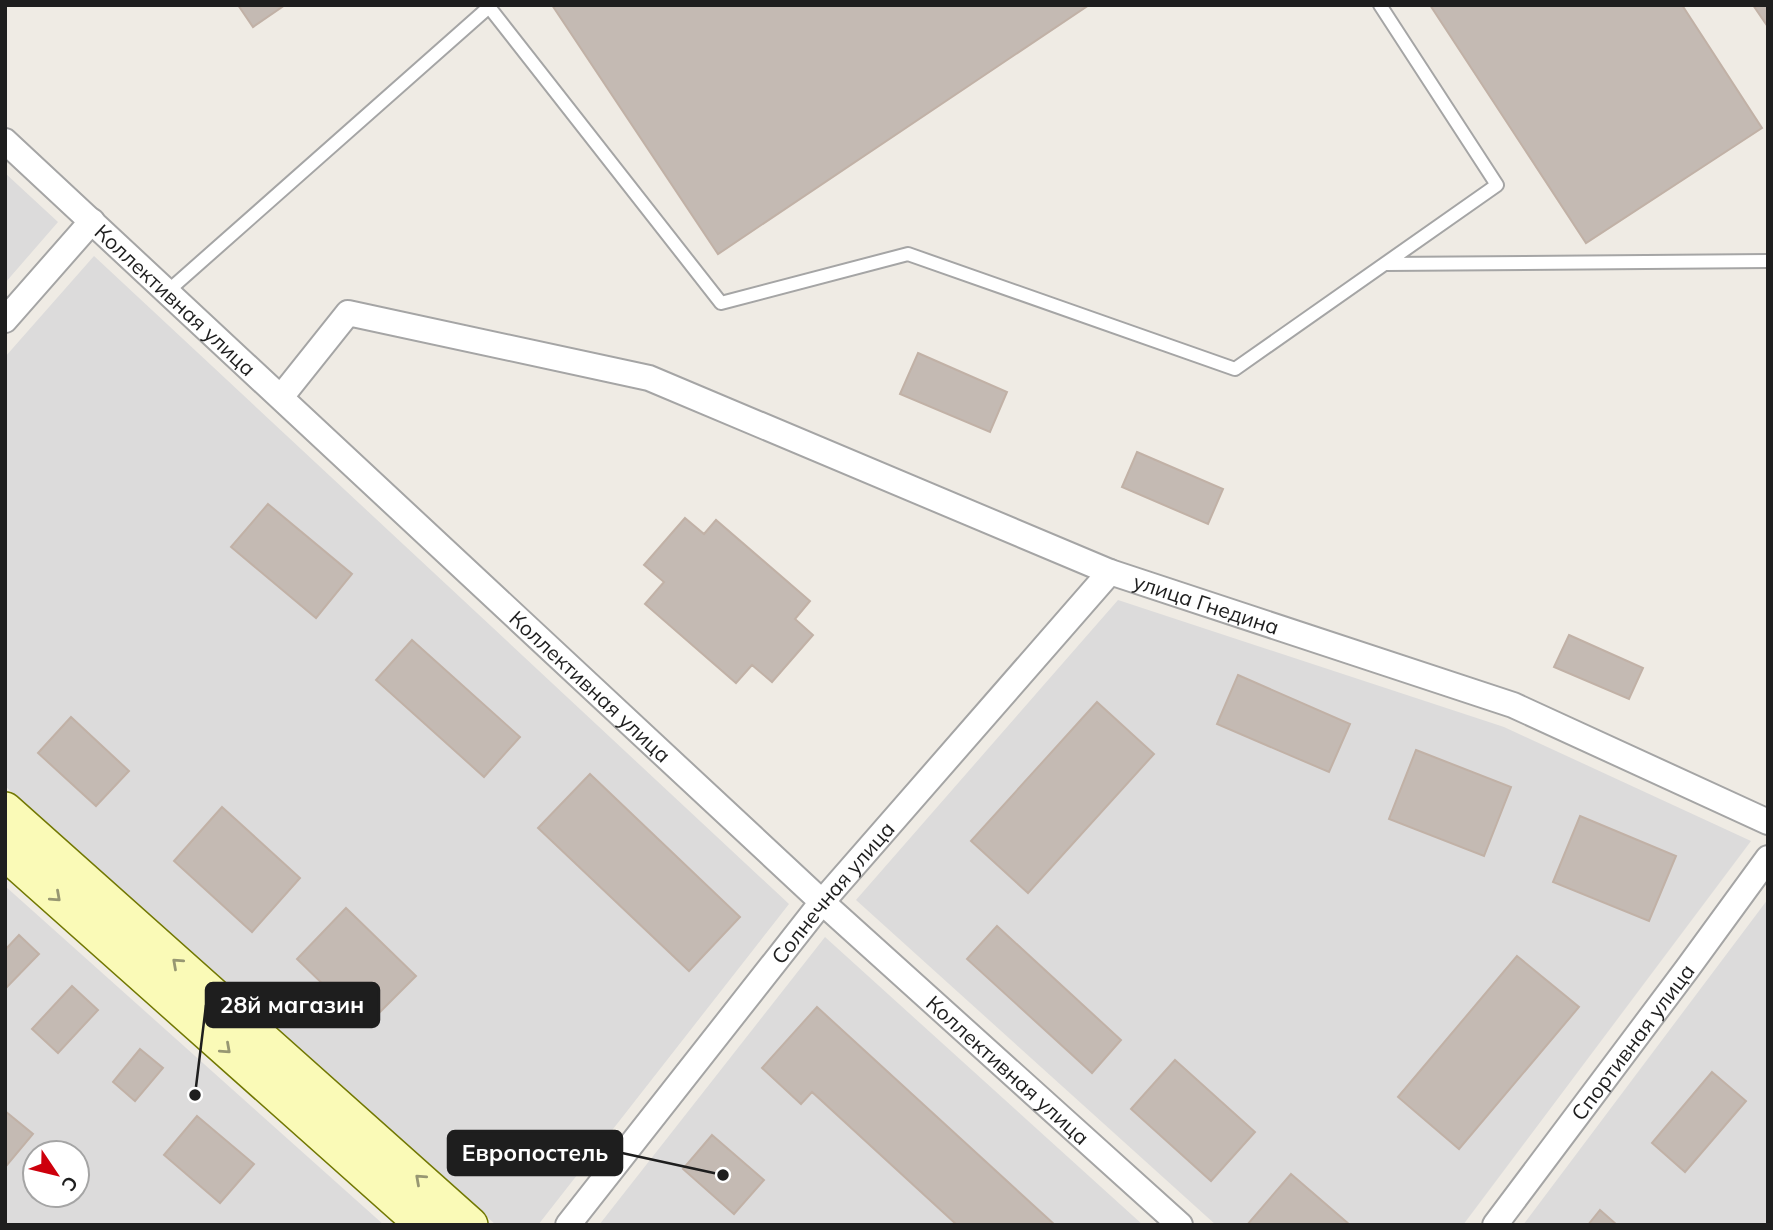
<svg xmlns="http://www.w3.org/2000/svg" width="1773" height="1230" font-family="Mulish,sans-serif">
  <rect width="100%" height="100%" fill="#efebe4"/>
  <!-- residential -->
  <path fill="#dcdbdb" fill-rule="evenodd" d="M5,173l53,49 -53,61z
    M94,256l695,648 -251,321h-42l-491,-439v-429z
    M1118,600l386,127 247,114 -288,384h-247l-360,-325z
    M5,886l379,339h-379zM35,1153h42v42h-42z
    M1768,899v326h-245z
    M825,937l318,288h-544z"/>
  <!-- building -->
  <path fill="#c4bab3" stroke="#c1b1a6" stroke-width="2" d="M238,5h47l-32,22z
    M552,5h537l-371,249z
    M1430,5h252l80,123 -176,115z
    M1753,5h15v22z
    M918,353l89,39 -17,40 -90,-38z
    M1137,452l86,37 -15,35 -86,-37z
    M268,504l84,70 -36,44 -85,-71z
    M685,518l19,16 12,-14 94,81 -15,18 18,16 -41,47 -20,-17 -16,18 -91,-79 19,-22 -20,-17z
    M1569,635l74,33 -14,31 -75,-32z
    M412,640l108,97 -36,40 -108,-97z
    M1238,675l112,49 -21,48 -112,-48z
    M1097,702l57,52 -126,139 -57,-52z
    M71,717l58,54 -33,35 -58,-53z
    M1416,750l95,37 -27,69 -95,-37z
    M590,774l150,143 -51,54 -151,-143z
    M222,807l78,71 -48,54 -78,-71z
    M1580,816l96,40 -27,65 -96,-39z
    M346,908l70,68 -50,50 -69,-67z
    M997,926l124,114 -29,33 -125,-114z
    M19,935l20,19 -34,35v-39z
    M1517,956l62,51 -120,142 -61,-52z
    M72,986l26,24 -40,43 -26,-24z
    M817,1007l238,218h-98l-145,-133 -11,12 -39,-36z
    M140,1049l23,19 -28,33 -22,-19z
    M1175,1060l80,72 -44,49 -80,-72z
    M1712,1072l34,29 -61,71 -33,-29z
    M5,1111l28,23 -26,31 -2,-1z
    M197,1116l57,48 -34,39 -56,-48z
    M712,1135l52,45 -30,34 -51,-45z
    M1291,1174l59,51h-103z
    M1600,1210l17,15h-29z"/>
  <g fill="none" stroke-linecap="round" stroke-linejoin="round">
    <!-- lane casing -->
    <g stroke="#a5a5a5" stroke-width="16">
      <path id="lane" d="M1385,264l383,-3
        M168,291l321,-284 232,296 187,-49 327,115 262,-184 -117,-180"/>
    </g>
    <!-- street casing -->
    <g stroke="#a5a5a5" stroke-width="28">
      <g id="street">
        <path id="s1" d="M5,141l817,761 358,323"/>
        <path d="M5,320l87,-99"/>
        <path id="s2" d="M281,397l67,-84 301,65 461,194 403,133 255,117"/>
        <path id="s3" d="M568,1225l254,-323 288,-330"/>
        <path id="s4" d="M1495,1225l192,-256 81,-111"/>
      </g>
    </g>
    <!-- secondary casing -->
    <g stroke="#727803" stroke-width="38">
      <path id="secondary" d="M5,810l465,415
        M5,852l419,373"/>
    </g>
    <!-- lane -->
    <use href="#lane" stroke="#fff" stroke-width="12"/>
    <!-- street -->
    <use href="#street" stroke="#fff" stroke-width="24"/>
    <!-- secondary -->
    <use href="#secondary" stroke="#fafab7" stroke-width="35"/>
  </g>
  <!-- one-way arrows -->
  <defs><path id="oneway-chevron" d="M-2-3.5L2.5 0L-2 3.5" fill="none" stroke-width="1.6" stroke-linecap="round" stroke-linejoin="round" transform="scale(1.75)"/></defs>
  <g stroke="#979772">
    <use href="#oneway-chevron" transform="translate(56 897) rotate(42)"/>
    <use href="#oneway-chevron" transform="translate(177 963) rotate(-138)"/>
    <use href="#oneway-chevron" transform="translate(226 1049) rotate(42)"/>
    <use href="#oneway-chevron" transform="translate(420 1179) rotate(-138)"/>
  </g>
  <g text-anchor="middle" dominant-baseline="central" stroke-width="5" stroke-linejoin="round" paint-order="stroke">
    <!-- street labels -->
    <g font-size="21" fill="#1e1e1e" stroke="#fff">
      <text stroke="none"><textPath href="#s1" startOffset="233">Коллективная улица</textPath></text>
      <text stroke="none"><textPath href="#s2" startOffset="1017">улица Гнедина</textPath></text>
      <text stroke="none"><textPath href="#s1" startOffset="800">Коллективная улица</textPath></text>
      <text stroke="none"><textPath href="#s3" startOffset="425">Солнечная улица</textPath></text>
      <text stroke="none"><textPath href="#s4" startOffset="229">Спортивная улица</textPath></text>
      <text stroke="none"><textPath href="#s1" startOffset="1367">Коллективная улица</textPath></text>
    </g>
  </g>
  <!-- callouts -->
  <path fill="none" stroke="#1e1e1e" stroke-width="2.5" d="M195 1095L206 1005M723 1175L622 1153"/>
  <g fill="#1e1e1e" stroke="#fff" stroke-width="2.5">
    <circle cx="195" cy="1095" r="7"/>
    <circle cx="723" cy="1175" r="7"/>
  </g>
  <g fill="#1e1e1e" stroke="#1e1e1e" stroke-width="2.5">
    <rect x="206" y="983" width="173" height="44" rx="7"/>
    <rect x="448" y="1131" width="174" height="44" rx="7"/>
  </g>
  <g font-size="23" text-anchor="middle" font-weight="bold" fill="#fff">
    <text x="292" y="1013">28й магазин</text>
    <text x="535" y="1161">Европостель</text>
  </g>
  <!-- border -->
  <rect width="1773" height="1230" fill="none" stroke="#1e1e1e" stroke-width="14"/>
  <!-- north arrow -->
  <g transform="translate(56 1174) rotate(125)"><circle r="33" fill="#ffffff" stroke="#a5a5a5" stroke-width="2"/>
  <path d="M0-5L12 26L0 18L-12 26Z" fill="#cd000c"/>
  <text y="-10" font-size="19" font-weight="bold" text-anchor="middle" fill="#1e1e1e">С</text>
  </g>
</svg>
